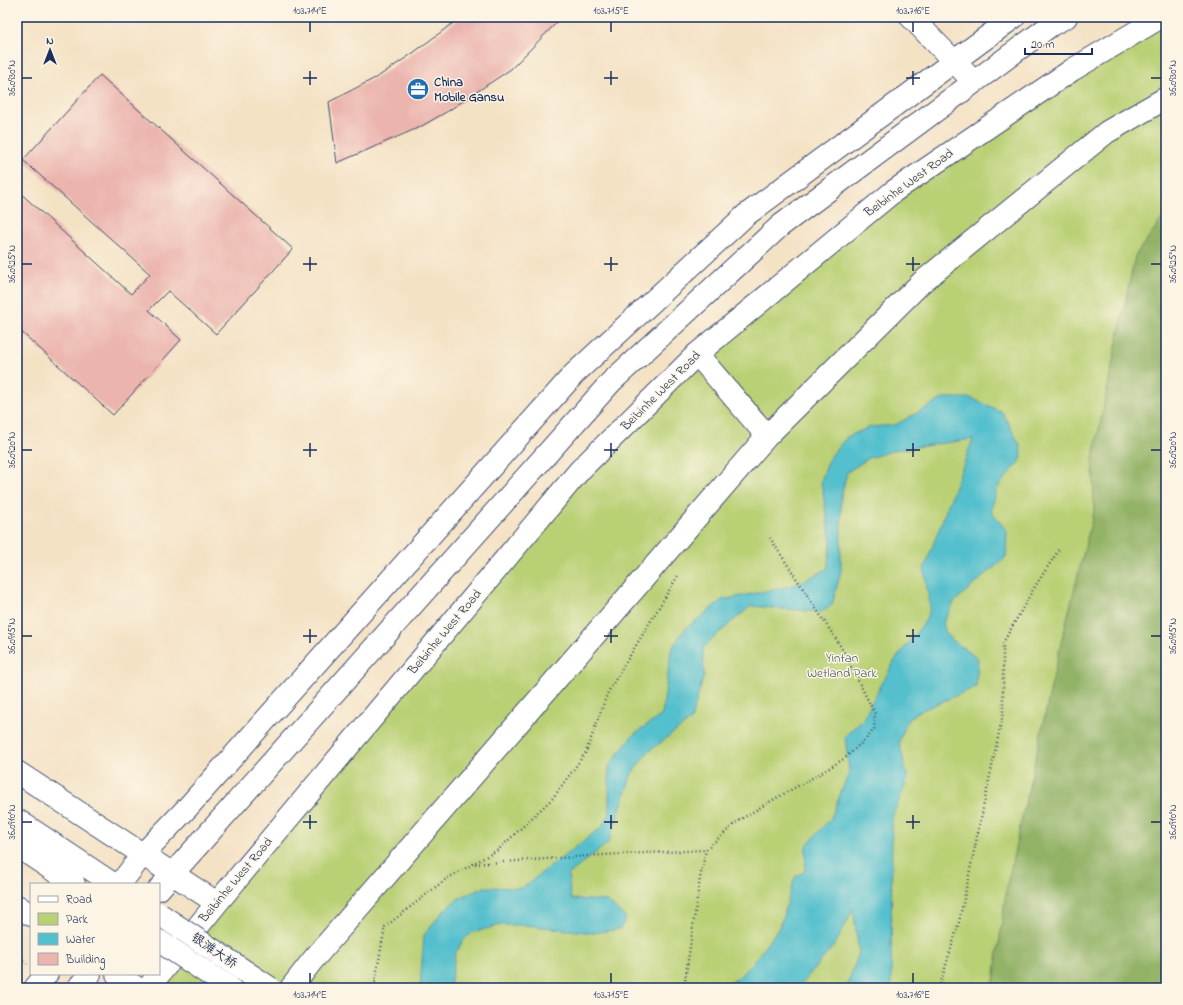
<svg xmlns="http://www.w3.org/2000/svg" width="1183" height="1005" font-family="'Indie Flower','LXGW WenKai TC',sans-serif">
  <rect width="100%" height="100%" fill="#fcf5e5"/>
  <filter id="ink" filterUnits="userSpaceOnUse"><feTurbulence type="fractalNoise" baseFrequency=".025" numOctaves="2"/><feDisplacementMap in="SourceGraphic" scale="8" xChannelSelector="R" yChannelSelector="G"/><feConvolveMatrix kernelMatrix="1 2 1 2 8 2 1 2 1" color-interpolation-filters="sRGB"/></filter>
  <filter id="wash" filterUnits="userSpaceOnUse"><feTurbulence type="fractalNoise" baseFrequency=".012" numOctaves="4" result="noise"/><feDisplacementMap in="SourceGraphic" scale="16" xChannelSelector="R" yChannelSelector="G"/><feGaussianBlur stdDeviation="0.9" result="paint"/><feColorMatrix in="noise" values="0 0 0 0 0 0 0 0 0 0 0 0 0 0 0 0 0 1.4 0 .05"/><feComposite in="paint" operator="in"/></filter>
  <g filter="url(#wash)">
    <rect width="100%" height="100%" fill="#f4e2c5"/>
    <!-- green -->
    <path fill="#b9d075" stroke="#6a806a" d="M1166,17v971h-1021l435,-517 314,-280z"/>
    <!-- forest -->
    <path fill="#92b266" stroke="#567062" d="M1166,213v775h-173l14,-103 54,-242 33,-132 -1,-54 42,-201z"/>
    <!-- water -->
    <path fill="#54c0cd" stroke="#387896" d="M944,398h27l31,14 18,33 2,13 -25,30 -6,23 16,20 -1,26 -51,44 -12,22 4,13 31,23 -2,28 -58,25 -10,7 -9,23 9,37 -16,38 -1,171h-45l13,-35 -6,-44 -17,34 -38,45h-81l20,-9 18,-19 25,-34 15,-49 10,-6 1,-25 25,-28 18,-46 -4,-36 18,-17 30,-56 33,-43 4,-12 -6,-39 49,-130 -78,11 -26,8 -22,14 -6,25v74l-9,34 -11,7 -70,-6 -39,33 -9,9 1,27 -13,45 -43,32 -16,21 -23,69 -41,33 3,24 36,2 19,17 -6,11 -27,4 -67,-8h-26l-29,8 -9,9 -7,12 -5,34h-30l4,-53 16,-20 9,-9 10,-8 26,-11 37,1 80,-61 7,-12v-49l24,-31 29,-20 9,-65 13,-20 38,-30 73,-15 32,-16 4,-26 -10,-62 9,-24 17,-20 23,-10 25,-2z"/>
    <g id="blocks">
      <!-- building -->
      <path fill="#ebb4ad" d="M461,17h101l-51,52 -63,42 -28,16 -83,36 -8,-61 50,-26 34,-23z
        M100,75l193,174 -77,85 -48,-43 -19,19 32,30 -68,75 -96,-87v-138l114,104 19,-20 -127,-114z"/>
    </g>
  </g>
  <g filter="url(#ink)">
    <use href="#blocks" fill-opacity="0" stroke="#3c4a6d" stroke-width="1"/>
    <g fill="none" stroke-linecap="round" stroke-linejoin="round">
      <!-- minor casing -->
      <g stroke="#3c4a6d" stroke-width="24">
        <path id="minor" d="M911,17l63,65
          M697,354l70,82
          M120,884l23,-30 45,-47 386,-433 172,-159 268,-198
          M35,988l12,-14
          M291,988l21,-27 455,-525 155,-154 185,-150 59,-34"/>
      </g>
      <!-- major casing -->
      <g stroke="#3c4a6d" stroke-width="24">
        <path id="major" d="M17,772l200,131
          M17,820l96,64
          M17,846l57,38
          M159,889l452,-507 169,-156 271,-201 15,-8
          M17,906l14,9
          M117,974l20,14
          M78,988l12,-14
          M148,988l69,-85 363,-433 117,-116 197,-163 178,-121 89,-53"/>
      </g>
      <!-- path -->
      <path stroke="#3c4a6d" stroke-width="2.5" stroke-dasharray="1 3" stroke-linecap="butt" d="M475,864l127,-9 104,-5
        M17,951l10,13
        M369,988l6,-6 10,-55 61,-48 52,-29 55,-52 33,-46 22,-60 71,-118
        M684,988l16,-110 6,-28 29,-27 36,-22 52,-29 22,-14 23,-21 6,-8 1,-15 -34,-67 -71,-109
        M939,988l20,-66 44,-208v-71l31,-55 26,-40"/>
      <!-- minor -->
      <use href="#minor" stroke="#fff" stroke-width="22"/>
      <!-- major -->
      <use href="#major" stroke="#fff" stroke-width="22"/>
      <!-- major-bridge casing -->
      <g stroke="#3c4a6d" stroke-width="24" stroke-linecap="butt">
        <path id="major-bridge" d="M159,914l111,74
          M159,941l71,47"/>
      </g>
      <!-- major-bridge -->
      <use href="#major-bridge" stroke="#fff" stroke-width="22"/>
    </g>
  </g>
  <!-- ticks -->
  <path fill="none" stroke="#1b2f5e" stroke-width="1.5" d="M310,22v10M611,22v10M913,22v10M310,71v14M611,71v14M913,71v14M22,78h10M303,78h14M604,78h14M906,78h14M1151,78h10M310,257v14M611,257v14M913,257v14M22,264h10M303,264h14M604,264h14M906,264h14M1151,264h10M310,443v14M611,443v14M913,443v14M22,450h10M303,450h14M604,450h14M906,450h14M1151,450h10M310,629v14M611,629v14M913,629v14M22,636h10M303,636h14M604,636h14M906,636h14M1151,636h10M310,815v14M611,815v14M913,815v14M22,822h10M303,822h14M604,822h14M906,822h14M1151,822h10M310,973v10M611,973v10M913,973v10"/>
  <!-- icons -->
  <defs>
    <g id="office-disc" transform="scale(1.15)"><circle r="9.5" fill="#1f6fb2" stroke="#fcf5e5"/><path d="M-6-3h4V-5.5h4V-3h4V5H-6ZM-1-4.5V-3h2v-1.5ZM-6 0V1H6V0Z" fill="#fff"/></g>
  </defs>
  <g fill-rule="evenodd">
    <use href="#office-disc" x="418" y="89"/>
  </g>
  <g text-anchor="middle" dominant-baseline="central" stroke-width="3" stroke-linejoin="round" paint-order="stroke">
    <!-- poi labels -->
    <g font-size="13" font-weight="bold" fill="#1b2f5e" stroke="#fcf5e5" text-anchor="start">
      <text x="434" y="82">China<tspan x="434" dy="15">Mobile Gansu</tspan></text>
    </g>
    <!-- street labels -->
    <g font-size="13" fill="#1b2f5e" stroke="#fcf5e5">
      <text transform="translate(909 183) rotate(-36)">Beibinhe West Road</text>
      <text transform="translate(661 391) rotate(-45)">Beibinhe West Road</text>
      <text transform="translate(445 632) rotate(-50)">Beibinhe West Road</text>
      <text transform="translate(236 880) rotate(-50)">Beibinhe West Road</text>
      <text transform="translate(214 951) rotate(34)">银滩大桥</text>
    </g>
    <!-- park labels -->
    <g font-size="13" fill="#425764" stroke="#fcf5e5">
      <text x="842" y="658">Yintan<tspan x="842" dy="15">Wetland Park</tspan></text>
    </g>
  </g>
  <!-- margin -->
  <rect width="1183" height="1005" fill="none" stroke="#fcf5e5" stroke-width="44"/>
  <!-- legend -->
  <rect x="30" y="883" width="130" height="92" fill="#fcf5e5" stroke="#a2a6af"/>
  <rect x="38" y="896" width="20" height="6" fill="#ffffff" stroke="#a2a6af"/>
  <text x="66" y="903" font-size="12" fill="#1b2f5e">Road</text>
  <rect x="38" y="913" width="20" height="12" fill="#b9d075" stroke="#a2a6af"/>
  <text x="66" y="923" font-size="12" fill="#1b2f5e">Park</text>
  <rect x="38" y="933" width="20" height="12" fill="#54c0cd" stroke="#a2a6af"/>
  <text x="66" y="943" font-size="12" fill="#1b2f5e">Water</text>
  <rect x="38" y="953" width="20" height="12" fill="#ebb4ad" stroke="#a2a6af"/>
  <text x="66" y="963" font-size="12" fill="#1b2f5e">Building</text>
  <!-- north arrow -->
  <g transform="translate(50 50)" stroke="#fcf5e5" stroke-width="3" paint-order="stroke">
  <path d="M0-3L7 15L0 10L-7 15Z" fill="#1b2f5e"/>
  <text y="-6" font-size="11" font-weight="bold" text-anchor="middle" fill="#1b2f5e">N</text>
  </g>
  <!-- scale -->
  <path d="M1025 48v6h67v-6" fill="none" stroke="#1b2f5e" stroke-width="2"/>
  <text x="1031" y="48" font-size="12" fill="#1b2f5e" stroke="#fcf5e5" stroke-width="3" paint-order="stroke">20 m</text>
  <rect x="22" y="22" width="1139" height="961" fill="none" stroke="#1b2f5e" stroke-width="1.5"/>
  <g font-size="10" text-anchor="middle" fill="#1b2f5e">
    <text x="310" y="14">103.714°E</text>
    <text x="611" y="14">103.715°E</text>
    <text x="913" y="14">103.716°E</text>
    <text transform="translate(11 78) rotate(-90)" y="4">36.0930°N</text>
    <text transform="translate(1172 78) rotate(-90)" y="4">36.0930°N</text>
    <text transform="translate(11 264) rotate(-90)" y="4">36.0925°N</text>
    <text transform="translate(1172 264) rotate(-90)" y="4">36.0925°N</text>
    <text transform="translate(11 450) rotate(-90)" y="4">36.0920°N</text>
    <text transform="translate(1172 450) rotate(-90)" y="4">36.0920°N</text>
    <text transform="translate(11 636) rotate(-90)" y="4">36.0915°N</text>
    <text transform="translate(1172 636) rotate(-90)" y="4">36.0915°N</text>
    <text transform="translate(11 822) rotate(-90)" y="4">36.0910°N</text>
    <text transform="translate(1172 822) rotate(-90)" y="4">36.0910°N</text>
    <text x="310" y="998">103.714°E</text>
    <text x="611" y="998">103.715°E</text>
    <text x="913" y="998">103.716°E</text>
  </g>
</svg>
